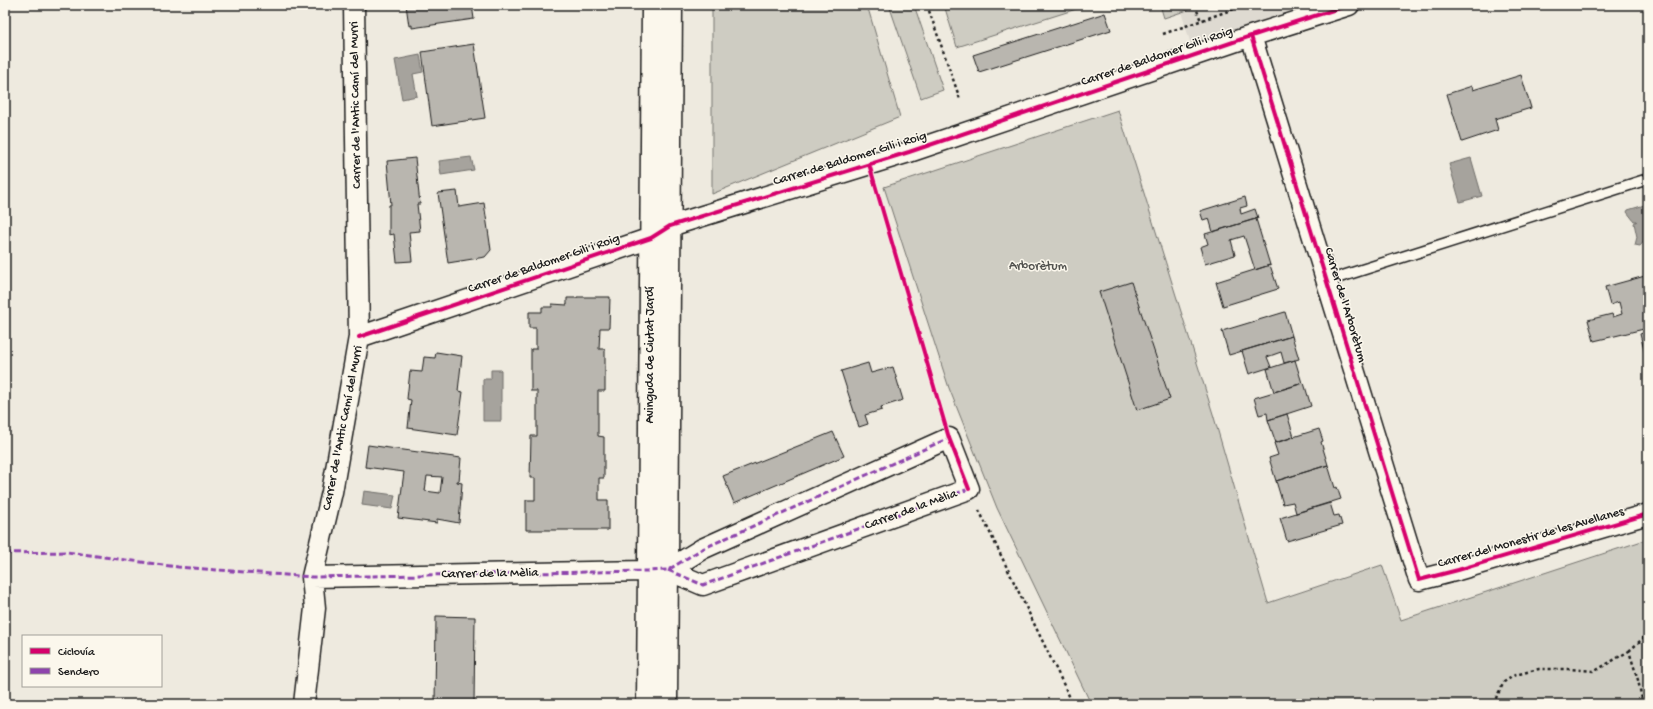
<svg xmlns="http://www.w3.org/2000/svg" width="1653" height="709" font-family="'Gochi Hand',sans-serif">
  <rect width="100%" height="100%" fill="#eeeadf"/>
  <filter id="ink" filterUnits="userSpaceOnUse"><feTurbulence type="fractalNoise" baseFrequency=".025" numOctaves="2"/><feDisplacementMap in="SourceGraphic" scale="8" xChannelSelector="R" yChannelSelector="G"/><feConvolveMatrix kernelMatrix="1 2 1 2 8 2 1 2 1" color-interpolation-filters="sRGB"/></filter>
  <g filter="url(#ink)">
    <!-- built -->
    <path fill="#dedad1" d="M1179,5h150l-137,43z"/>
    <!-- green -->
    <path fill="#ceccc2" stroke="#75746f" d="M712,5h155l33,112 -188,77z
      M889,5h25l29,85 -22,8z
      M944,5h145l-132,42z
      M1160,5h26l2,5 -24,8z
      M1118,110l95,304 55,189 114,-38 19,55 247,-81v165h-557l-94,-196 -48,-120 -65,-201z"/>
    <!-- water -->
    <path fill="#a6a39d" stroke="#6f6d69" d="M420,55l3,17 -10,2 4,22 -15,3 -7,-39z
      M471,157l3,13 -33,5 -2,-14z
      M1471,158l11,38 -22,6 -11,-38z
      M1648,204v35h-2l-6,7 -5,-1 2,-8 -3,-14 3,-2h-3l-7,-9 1,-2z
      M491,370h10v51h-18v-42h8z
      M364,491l31,4 -3,14 -30,-4z"/>
    <!-- building -->
    <path fill="#b9b6af" stroke="#1c1c1c" fill-rule="evenodd" d="M406,5h66l2,14 -62,9v-3l-3,1z
      M1105,13l6,17 -132,42 -6,-17z
      M474,44l11,74 -53,8 -10,-74z
      M1521,75l10,33 -36,11 3,11 -36,12 -15,-48 25,-8 1,4z
      M415,158l5,46h-3l3,27 -11,1 3,29 -15,1 -3,-28 -5,1v-30h2l-4,-44z
      M457,191l2,16 25,-4 7,47 -6,7 -37,6 -10,-70z
      M1245,197l2,9 -7,2 1,6 14,-5 3,9 -45,14 -4,-14 -6,2 -3,-9z
      M1256,219l14,46 -15,5 -11,-34 -13,4 4,15 -30,9 -5,-17 8,-3 -3,-10z
      M1270,265l8,24 -55,17 -7,-24z
      M1645,276l3,10v42l-54,13 -6,-21 24,-6 1,3 9,-3 -3,-12 -9,3 -5,-18z
      M1131,282l39,117 -33,11 -38,-118z
      M577,297h33l-1,31h-9l-1,21h6v42h-7v45l6,1v41h-5v22h9v30h-82v-30h9v-22h-5l1,-42h6v-45h-6v-42h5v-21h-7v-16h13v-5h10v-3l15,1v-7h10z
      M1285,312l7,24 -63,19 -7,-24z
      M1648,331v22l-3,1 -5,-20z
      M1292,336l7,23 -15,4 -3,-11 -14,5 4,10 -22,7 -7,-23z
      M436,352l26,4 -4,35 5,1 -6,43 -49,-7 3,-28 -4,-1 3,-28 12,1 2,-15 11,1z
      M1295,360l7,23 -28,9 -7,-23z
      M868,363l3,10 22,-6 10,33 -22,7 1,3 -17,5 3,9 -9,3 -18,-56z
      M1304,383l7,23 -43,14 -1,-7 -8,2 -5,-17z
      M1287,414l7,23 -18,6 -8,-23z
      M1319,429l4,12 -2,1 7,23 -52,16 -7,-23 9,-3 -4,-12z
      M833,432l11,24 -110,47 -11,-27z
      M368,445l93,13 -2,23h-2v1l5,1 -3,40 -22,-4v4l-39,-5 6,-46 -39,-5zM427,476l15,1 -2,16 -15,-2z
      M1328,465l7,23 2,-1 4,12 -45,14 -3,-11 -10,2 -7,-23z
      M1330,503l4,13 5,-1 3,10 -55,16 -7,-23z
      M436,616l39,1 -1,87h-39z"/>
    <g fill="none" stroke-linecap="round" stroke-linejoin="round">
      <!-- service casing -->
      <g stroke="#1c1c1c" stroke-width="13">
        <path id="service" d="M1327,281l321,-102"/>
      </g>
      <!-- minor casing -->
      <g stroke="#1c1c1c" stroke-width="23">
        <path id="minor" d="M1251,36l168,544 39,-10 190,-56
          M359,337l292,-99 19,-12 239,-74 342,-116 98,-31
          M312,577l336,-6 20,-1 34,-21 247,-111 20,51 -266,96 -35,-15
          M304,704l11,-96 -3,-31 20,-85 27,-155 -5,-332
          M647,704l5,-699
          M667,704l5,-699"/>
      </g>
      <!-- path -->
      <path stroke="#1c1c1c" stroke-width="2.5" stroke-dasharray="3 3" stroke-linecap="butt" d="M927,5l33,94
        M1195,5l6,16
        M1163,34l82,-29
        M876,187l67,230
        M979,510l94,194
        M1629,651l19,-17
        M1493,704l11,-22 11,-7 24,-6h29l27,2 34,-20 9,29 5,24"/>
      <!-- service -->
      <use href="#service" stroke="#fbf7ec" stroke-width="10"/>
      <!-- minor -->
      <use href="#minor" stroke="#fbf7ec" stroke-width="20"/>
      <!-- quiet -->
      <path stroke="#8e44ad" stroke-width="3" stroke-dasharray="6 3" stroke-linecap="butt" d="M5,553l62,-1 111,15 134,10 336,-6 20,-1 34,-21 247,-111 1,3
        M668,570l35,15 266,-96 -1,-3"/>
      <!-- cycleway casing -->
      <g stroke="#fbf7ec" stroke-width="6">
        <path id="cycleway" d="M1251,36l168,544 39,-10 190,-56
          M869,164l80,274 20,51
          M359,337l292,-99 19,-12 239,-74 342,-116 98,-31"/>
      </g>
      <!-- cycleway -->
      <use href="#cycleway" stroke="#d6006c" stroke-width="4"/>
    </g>
  </g>
  <g text-anchor="middle" dominant-baseline="central" stroke-width="3" stroke-linejoin="round" paint-order="stroke">
    <!-- street labels -->
    <g font-size="13" fill="#1c1c1c" stroke="#fbf7ec">
      <text transform="translate(1157 57) rotate(-19)">Carrer de Baldomer Gili i Roig</text>
      <text transform="translate(356 105) rotate(-91)">Carrer de l'Antic Camí del Murri</text>
      <text transform="translate(850 159) rotate(-17)">Carrer de Baldomer Gili i Roig</text>
      <text transform="translate(544 264) rotate(-19)">Carrer de Baldomer Gili i Roig</text>
      <text transform="translate(1345 305) rotate(73)">Carrer de l'Arborètum</text>
      <text transform="translate(650 355) rotate(-90)">Avinguda de Ciutat Jardí</text>
      <text transform="translate(343 428) rotate(-79)">Carrer de l'Antic Camí del Murri</text>
      <text transform="translate(911 510) rotate(-20)">Carrer de la Mèlia</text>
      <text transform="translate(1531 538) rotate(-16)">Carrer del Monestir de les Avellanes</text>
      <text transform="translate(490 574) rotate(-1)">Carrer de la Mèlia</text>
    </g>
    <!-- park labels -->
    <g font-size="13" fill="#51514e" stroke="#fbf7ec">
      <text x="1038" y="266">Arborètum</text>
    </g>
  </g>
  <!-- margin -->
  <rect width="1653" height="709" fill="none" stroke="#fbf7ec" stroke-width="20"/>
  <rect x="10" y="10" width="1633" height="689" fill="none" stroke="#1c1c1c" stroke-width="1.5" filter="url(#ink)"/>
  <!-- legend -->
  <rect x="22" y="635" width="140" height="52" fill="#fbf7ec" stroke="#a29f99"/>
  <rect x="30" y="648" width="20" height="6" fill="#d6006c" stroke="#a29f99"/>
  <text x="58" y="655" font-size="12" fill="#1c1c1c">Ciclovía</text>
  <rect x="30" y="668" width="20" height="6" fill="#8e44ad" stroke="#a29f99"/>
  <text x="58" y="675" font-size="12" fill="#1c1c1c">Sendero</text>
</svg>
